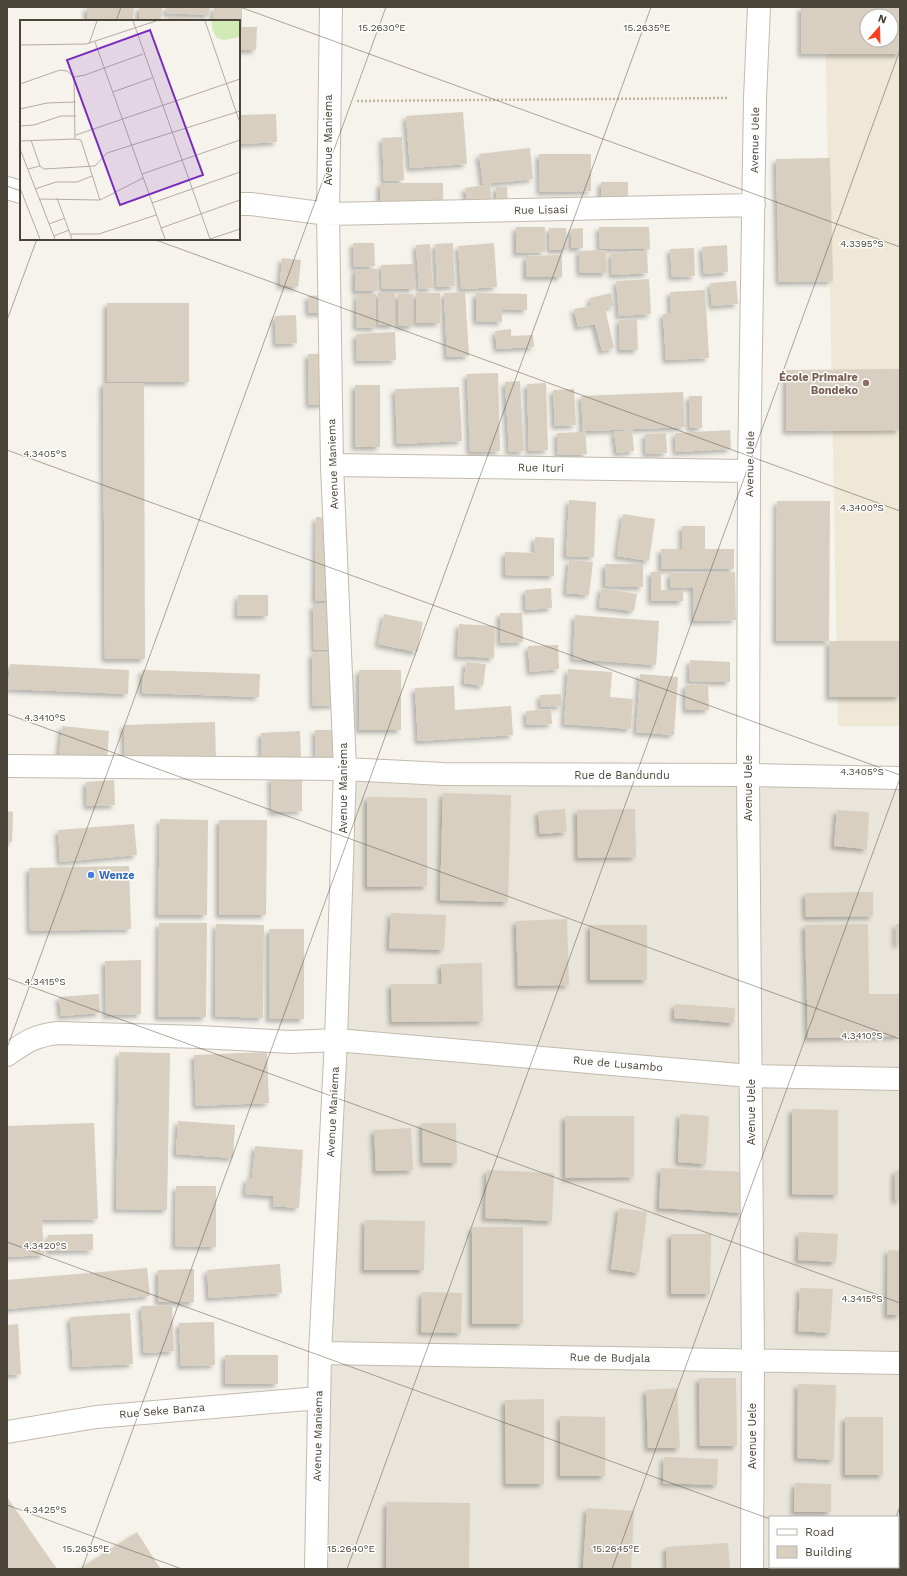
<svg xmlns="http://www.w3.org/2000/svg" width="907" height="1576" font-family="'Work Sans',sans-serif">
  <defs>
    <filter id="shadow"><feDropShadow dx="-3.5" dy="3.5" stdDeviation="2" flood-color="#0004"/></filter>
  </defs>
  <rect width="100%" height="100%" fill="#f6f3ec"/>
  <!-- residential -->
  <path fill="#eae5da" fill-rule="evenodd" d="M345,769l555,9v791h-584zM770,1517h128v50h-128z"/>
  <!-- education -->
  <path fill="#efe8d6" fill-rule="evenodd" d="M825,11l75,1v714h-62zM867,16h24v24h-24z"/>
  <!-- building -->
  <path fill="#d8cfc1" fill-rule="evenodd" filter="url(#shadow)" d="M87,7h47l-1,14h-46z
    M139,7h23l-1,14h-22z
    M166,7h44l-1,8 -43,-2z
    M214,7h28v20h15l-1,23h-17v-29h-26z
    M801,7h99v47h-99zM867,16h24v24h-24z
    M168,17h18v4h-18z
    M191,19h17v2h-17z
    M463,112l4,52 -57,4 -4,-52z
    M276,114l1,28 -38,2v-29z
    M402,137l2,43 -20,1 -2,-43z
    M530,148l3,31 -50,5 -4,-30z
    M539,154h52v37l-51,1z
    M830,158l3,123 -54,1 -3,-123z
    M601,182h27v24h-27z
    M380,183h63v26l-63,-1z
    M490,184l2,19 -24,3 -3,-18z
    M496,187h11l1,21 -11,1z
    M516,227h29v25l-29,1z
    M599,227h50l1,22h-50z
    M549,228h17l1,22h-17z
    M583,228v20h-12v-19z
    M353,243h21l1,23 -21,1z
    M453,243l2,43 -18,1 -2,-43z
    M494,243l3,44 -36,2 -3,-43z
    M430,244l3,44 -14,1 -3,-44z
    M727,245l1,27 -24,2 -2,-27z
    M694,248l1,28 -23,1 -2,-28z
    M606,250l1,23h-27l-1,-22z
    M647,251l1,22 -36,2 -1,-22z
    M562,255v22h-36v-21z
    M282,258l19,2 -3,27 -18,-2z
    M414,264v25h-32l-1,-24z
    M355,269h22v22h-22z
    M649,279l2,35 -32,2 -3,-35z
    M736,281l2,23 -26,2 -2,-23z
    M705,290l4,68 -43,2 -3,-46 8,-1 -1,-21z
    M465,292l4,64 -22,1 -3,-64z
    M378,293h17v32h-17z
    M416,293h24v30h-24z
    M476,293l51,1v16l-25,-1v13l-26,-1z
    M611,293l3,13 -9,2 9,40 -12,3 -7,-27 -17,3 -4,-18 17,-3 -1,-8z
    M357,294h19v34l-20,-1z
    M398,294h15v32h-15z
    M323,295l2,18h-16l-1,-17z
    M107,303h82v79h-82z
    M296,315l1,28 -21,1 -1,-28z
    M637,319l1,31h-18l-1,-30z
    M511,329v7l22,-1 1,12 -37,2 -2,-18z
    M395,332l1,28 -39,1 -1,-27z
    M308,354h18l1,50 -18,1z
    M900,369v61l-114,1v-61z
    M498,373l2,78 -30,1 -3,-78z
    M520,381l4,70 -15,1 -4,-70z
    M103,383h41l1,276h-40z
    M546,383l2,67 -19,1 -2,-67z
    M355,385h25v62h-25z
    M459,387l3,54 -65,3 -2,-55z
    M574,389l2,36 -21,1 -2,-36z
    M683,392l2,35 -100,4 2,23 -29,1 -1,-22 26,-1 -2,-36z
    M689,396h13v32h-12z
    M632,430l2,21 -17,2 -3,-21z
    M730,430l1,19 -55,3 -1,-19z
    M666,433l1,20 -21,1 -1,-20z
    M569,500l27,2 -2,55 -28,-1z
    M777,501h53l-1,140h-53z
    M623,514l32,5 -6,42 -32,-5z
    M316,517l16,1v83h-17z
    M682,526h23v23h29v20h-73v-20h21z
    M535,537l19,1v38l-49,-1v-23l29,1z
    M569,560l24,2 -4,33 -23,-2z
    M605,564h38v23l-38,-1z
    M661,571v19h22v11h-32v-29z
    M735,572l1,48 -42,1 -1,-34 -23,1v-15z
    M551,588l1,20 -26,2 -1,-20z
    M601,588l36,6 -3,17 -35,-4z
    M238,595h30v21h-31z
    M313,605h22l1,44 -22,1z
    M500,613h22l1,29 -23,1z
    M384,614l39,8 -6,30 -39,-8z
    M575,615l84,6 -3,44 -83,-6z
    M459,624l36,2 -1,32 -37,-2z
    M829,641h71v56h-71z
    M558,645l1,24 -29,3 -2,-26z
    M334,652l1,53 -22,1 -1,-53z
    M690,660l40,2v20l-41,-1z
    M466,662l20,2 -3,22 -19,-3z
    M10,664l119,6 -1,24 -120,-5z
    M568,669l44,3 -2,25 23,2 -2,30 -67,-5z
    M142,670l118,4 -1,23 -117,-4z
    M359,670h42v60h-42z
    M640,674l38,3 -4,58 -38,-3z
    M708,684l1,26h-23l-1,-25z
    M454,686l1,24 56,-4 2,29 -95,6 -3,-53z
    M561,694l1,12 -21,1 -1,-12z
    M551,709l1,15 -25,1 -1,-14z
    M215,722l1,40 -91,2 -1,-39z
    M62,726l47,5 -2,29 -48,-4z
    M315,730h21v30l-20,1z
    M300,731l1,27 -39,1 -1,-26z
    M302,777v34l-30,1 -1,-34z
    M114,780l1,25 -28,1 -1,-24z
    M443,793l68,2 -3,107 -68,-2z
    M367,797l60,1v88l-60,1z
    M565,809l2,23 -27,2 -2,-23z
    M635,809l1,48 -58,1 -1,-48z
    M837,810l32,2 -2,37 -33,-3z
    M7,811l6,1 -1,30h-5z
    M160,819l48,1 -1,95h-49z
    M219,820h48l-1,95h-47z
    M134,824l3,31 -77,7 -2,-32z
    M129,866l2,63 -101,2 -1,-63z
    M873,892v24l-67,1 -1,-24z
    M391,913l55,2 -2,35 -55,-2z
    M567,919l2,66 -51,1 -2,-65z
    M159,923h48l-1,94h-48z
    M216,924l48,1 -1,93 -48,-2z
    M868,924l1,70h31v42l-92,2 -3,-113z
    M896,924h4v20h-4z
    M590,925h57v55h-57z
    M269,929h35v90h-35z
    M141,960v54l-35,1 -1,-54z
    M482,963l1,58 -91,1 -1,-38h51l-1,-20z
    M99,994l1,19 -39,3 -2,-19z
    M675,1004l60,4 -1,15 -60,-5z
    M119,1052l51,1 -3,157 -51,-1z
    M267,1052l2,51 -73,3 -2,-51z
    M792,1109l46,1v85l-46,-1z
    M680,1114l29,2 -3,48 -28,-2z
    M565,1116h69v61l-69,1z
    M178,1121l57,4 -2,33 -57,-4z
    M94,1123l4,96 -56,1 2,35 -37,2v-131z
    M422,1123h34l1,40h-34z
    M411,1128l2,42 -37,1 -2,-41z
    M255,1146l48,4 -4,58 -26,-2 1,-10 -29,-2 2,-16 5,1z
    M661,1168l84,4 -2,41 -84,-5z
    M487,1170l67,3 -2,48 -67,-3z
    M895,1170l5,1v29h-5z
    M176,1186h40v61l-41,-1z
    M619,1208l28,4 -8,61 -28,-4z
    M365,1220l60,1 -1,49h-60z
    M472,1227h51v97h-51z
    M799,1232l39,2 -2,28 -38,-2z
    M93,1234v16l-44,1 -1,-16z
    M671,1234h40l-1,60h-39z
    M888,1250l12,1v64h-13z
    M280,1264l2,29 -73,5 -2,-28z
    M147,1268l3,28 -143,13v-29z
    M194,1269v33h-36v-32z
    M800,1288l33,1 -3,44 -32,-2z
    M422,1292l40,1 -1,40 -40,-1z
    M172,1305l2,46 -30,2 -3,-47z
    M130,1313l3,51 -60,3 -3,-50z
    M214,1322l1,43 -34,1 -2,-43z
    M18,1324l3,50 -14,1v-50z
    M225,1355h53v29h-53z
    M699,1378h37l1,68h-37z
    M798,1384l38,1 -2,75 -37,-2z
    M677,1388l3,60h-32l-2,-58z
    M544,1399v85h-38l-1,-84z
    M560,1416l45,1v59h-45z
    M845,1417h38v58h-38z
    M664,1457l54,2 -1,26 -54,-2z
    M795,1483l36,1v28h-37z
    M7,1497l50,72h-50z
    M387,1502l83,1 -1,66h-83z
    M587,1508l47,3 -3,58h-48z
    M137,1532l23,36 -2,1h-79z
    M898,1536h2v33h-8v-2h6z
    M728,1543l2,26h-63l-1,-22z
    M795,1567h46v2h-46z"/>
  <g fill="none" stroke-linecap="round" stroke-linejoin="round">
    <!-- minor casing -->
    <g stroke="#c2bbae" stroke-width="24">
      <path id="minor" d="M7,188l14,4
        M239,204h12l77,10 426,-9
        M332,465l417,6
        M7,766l338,3 99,5 304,1 152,3
        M7,1055c20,-14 27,-19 51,-22l141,4 92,5 45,-2 414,36 150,3
        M320,1353l580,10
        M7,1432l89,-15 223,-19
        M316,1569l4,-216 16,-313 9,-271 -13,-304 -4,-251 3,-207
        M752,1569l1,-209 -5,-585 1,-304 6,-373 4,-91"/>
    </g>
    <!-- path -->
    <path stroke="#c4b79f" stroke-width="2.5" stroke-dasharray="2 2" stroke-linecap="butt" d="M357,101l371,-3"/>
    <!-- minor -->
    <use href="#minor" stroke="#fff" stroke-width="22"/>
  </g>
  <!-- ticks -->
  <path fill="none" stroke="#4b4439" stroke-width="1" stroke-opacity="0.45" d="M240,7l660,240M116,21l5,-14M7,186l14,5M153,239l747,272M7,320l30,-81M7,450l893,325M7,714l893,325M7,978l893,325M7,1048l379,-1041M7,1242l763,277M7,1505l175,64M896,1517l4,-11M898,1566l2,1M82,1569l569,-1562M347,1569l553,-1519M612,1569l288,-791M877,1569l1,-2"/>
  <!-- markers -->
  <circle fill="#8d6e63" stroke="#fff" stroke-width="1.5" cx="866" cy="383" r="4"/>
  <circle fill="#3f7fe0" stroke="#fff" stroke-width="1.5" cx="91" cy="875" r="4"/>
  <g text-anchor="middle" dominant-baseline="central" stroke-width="3" stroke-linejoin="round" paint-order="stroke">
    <!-- street labels -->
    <g font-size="11" fill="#4b4439" stroke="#fff">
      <text transform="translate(328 140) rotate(-90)">Avenue Maniema</text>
      <text transform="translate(755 140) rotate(-89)">Avenue Uele</text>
      <text transform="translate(541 210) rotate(-1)">Rue Lisasi</text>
      <text transform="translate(333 464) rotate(-92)">Avenue Maniema</text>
      <text transform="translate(750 464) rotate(-89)">Avenue Uele</text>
      <text transform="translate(541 468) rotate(1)">Rue Ituri</text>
      <text x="622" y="775">Rue de Bandundu</text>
      <text transform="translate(343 788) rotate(-90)">Avenue Maniema</text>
      <text transform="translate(748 788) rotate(-90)">Avenue Uele</text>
      <text transform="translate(618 1064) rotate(5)">Rue de Lusambo</text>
      <text transform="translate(333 1112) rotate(-87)">Avenue Maniema</text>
      <text transform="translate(751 1112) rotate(-90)">Avenue Uele</text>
      <text transform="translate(610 1358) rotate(1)">Rue de Budjala</text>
      <text transform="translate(162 1411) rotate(-5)">Rue Seke Banza</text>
      <text transform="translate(318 1436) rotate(-89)">Avenue Maniema</text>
      <text transform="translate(752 1436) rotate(-90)">Avenue Uele</text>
    </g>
    <!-- education labels -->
    <g font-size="11" font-weight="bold" fill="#785e54" stroke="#fff" text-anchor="end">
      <text x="858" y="377">École Primaire<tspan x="858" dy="13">Bondeko</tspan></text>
    </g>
    <!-- shop labels -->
    <g font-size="11" font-weight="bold" fill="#366cbe" stroke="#fff" text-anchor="start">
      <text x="99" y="875">Wenze</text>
    </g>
  </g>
  <!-- overview -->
  <g transform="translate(20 20)">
    <rect width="220" height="220" fill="#f6f3ec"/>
    <path d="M192,1h28v16l-16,3 -7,-2 -5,-9z" fill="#d2eab5"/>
    <path fill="none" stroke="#b2ada4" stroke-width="1" d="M113,1l77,218M185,1l35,102M75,22l70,197M69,24l8,-23M0,25l66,-1 70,-23M0,64l40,-14 7,1 7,6 11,-2 58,-21M93,72l39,-14M0,89l27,-6 29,-1M0,106l14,-1 27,-9h15M56,115l164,-56M55,119l6,1 19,60M11,120l9,26M0,121l55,-2 -1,-62M0,129l35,90M8,149l12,-3 4,3 51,-3 12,-13 133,-42M122,154l98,-34M0,168l20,51M15,169l21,-7h21l15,-6M37,178l15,41M19,179l61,1 43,-22M132,183l88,-31M29,204l16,-6M141,208l79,-28M51,214h28l57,-19M34,216l15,-6M190,219l30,-10"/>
    <path fill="#7b2cbf" fill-opacity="0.15" stroke="#7b2cbf" stroke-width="2" d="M130,10l53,145 -83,30 -53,-145z"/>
    <rect width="220" height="220" fill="none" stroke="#4b4439" stroke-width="2"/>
  </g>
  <g font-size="10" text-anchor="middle" fill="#4b4439" stroke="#fff" stroke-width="3" stroke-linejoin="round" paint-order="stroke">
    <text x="382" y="31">15.2630°E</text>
    <text x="647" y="31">15.2635°E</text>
    <text x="862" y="247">4.3395°S</text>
    <text x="45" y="457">4.3405°S</text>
    <text x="862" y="511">4.3400°S</text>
    <text x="45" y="721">4.3410°S</text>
    <text x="862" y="775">4.3405°S</text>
    <text x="45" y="985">4.3415°S</text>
    <text x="862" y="1039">4.3410°S</text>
    <text x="45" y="1249">4.3420°S</text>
    <text x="862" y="1302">4.3415°S</text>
    <text x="45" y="1513">4.3425°S</text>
    <text x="86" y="1552">15.2635°E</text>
    <text x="351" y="1552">15.2640°E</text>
    <text x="616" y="1552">15.2645°E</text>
  </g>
  <!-- border -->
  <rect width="907" height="1576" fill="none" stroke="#4b4439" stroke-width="16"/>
  <!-- legend -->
  <rect x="769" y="1516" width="130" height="52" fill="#ffffff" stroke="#b7b4b0"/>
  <rect x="777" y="1529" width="20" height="6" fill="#ffffff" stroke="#b7b4b0"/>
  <text x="805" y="1536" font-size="12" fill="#4b4439">Road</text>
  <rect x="777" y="1546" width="20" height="12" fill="#d8cfc1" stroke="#b7b4b0"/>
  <text x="805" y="1556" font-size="12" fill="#4b4439">Building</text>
  <!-- north arrow -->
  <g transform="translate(879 28) rotate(20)"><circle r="19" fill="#ffffff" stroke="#b7b4b0"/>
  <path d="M0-3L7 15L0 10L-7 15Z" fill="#fc3f1d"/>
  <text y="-6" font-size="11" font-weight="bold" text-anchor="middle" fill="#4b4439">N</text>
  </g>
</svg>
